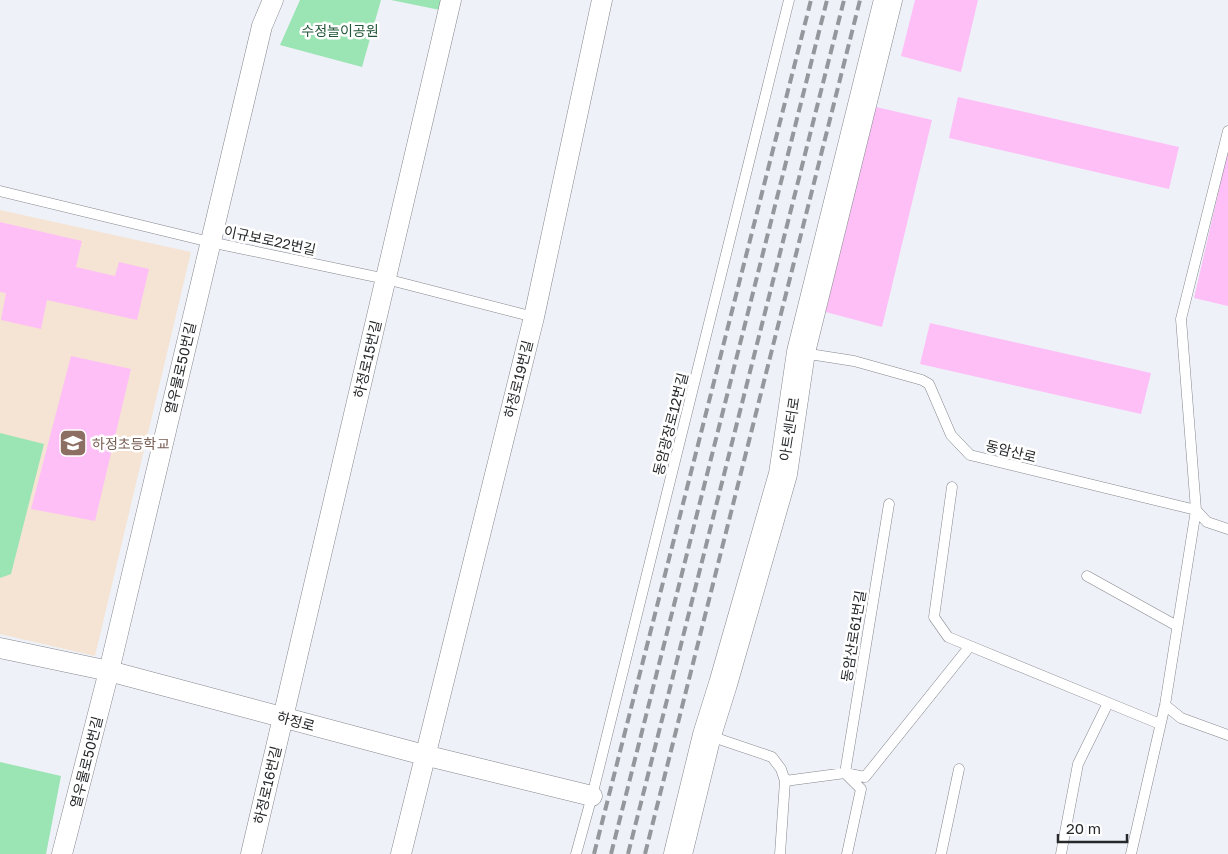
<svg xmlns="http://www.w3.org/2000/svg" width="1228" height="854" font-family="'Golos Text','Noto Sans KR',sans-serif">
  <rect width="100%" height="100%" fill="#eef1f8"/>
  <!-- education -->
  <path fill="#f5e4d3" d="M0,210l191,42 -96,404 -95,-22z"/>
  <!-- green -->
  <path fill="#9be4b3" d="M300,0h81l-19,67 -82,-22z
    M391,0h51l-2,10z
    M0,433l44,11 -33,130 -11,4z
    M0,762l61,14 -15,78h-46z"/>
  <!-- building -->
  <path fill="#febff6" d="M915,0h63l-17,72 -60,-16z
    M958,97l221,50 -10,42 -220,-51z
    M872,106l60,14 -50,207 -60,-16z
    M1227,155h1v151l-34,-8z
    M0,222l82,19 -6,26 39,9 4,-14 30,7 -12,51 -90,-20 -6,29 -40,-9 5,-27 -6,-1z
    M930,323l221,50 -10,41 -221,-50z
    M71,356l60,13 -36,152 -64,-12z"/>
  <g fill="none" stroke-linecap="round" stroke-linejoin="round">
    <!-- lane casing -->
    <g stroke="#85878d" stroke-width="11">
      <path id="lane" d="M0,191l210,51 176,37 148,38
        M803,353l51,8 68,19 7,4 22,51 19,20 226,55 11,12 21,7
        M952,487l-18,130 14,20 212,87
        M1087,576l90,50
        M1165,705l16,13 47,17
        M707,735l65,22 9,12 4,12 -5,73
        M785,781l60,-8 20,4 105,-131
        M576,854l16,-58 197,-796
        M847,854l14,-65 -16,-16 44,-269
        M941,854l18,-85
        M1061,854l17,-90 30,-61
        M1131,854l34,-149 31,-195 -15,-191 47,-188"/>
    </g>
    <!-- street casing -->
    <g stroke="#85878d" stroke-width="21">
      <path id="street" d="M0,648l109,23 315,84 168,41
        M62,854l47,-183 153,-645 11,-26
        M251,854l200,-854
        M401,854l133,-537 68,-317"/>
    </g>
    <!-- secondary casing -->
    <g stroke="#85878d" stroke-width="29">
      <path id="secondary" d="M678,854l29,-119 16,-51 60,-210 18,-122 87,-352"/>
    </g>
    <!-- lane -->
    <use href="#lane" stroke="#fff" stroke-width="10"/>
    <!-- street -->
    <use href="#street" stroke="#fff" stroke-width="20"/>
    <!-- secondary -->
    <use href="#secondary" stroke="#fff" stroke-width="28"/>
    <!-- rail -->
    <path stroke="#94979b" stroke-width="4" stroke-dasharray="10 5" stroke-linecap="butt" d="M594,854l217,-854
      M611,854l216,-854
      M628,854l216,-854
      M645,854l215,-854"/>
  </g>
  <!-- icons -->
  <defs>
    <g id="school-square" transform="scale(1.4375)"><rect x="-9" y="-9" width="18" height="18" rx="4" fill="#8d6e63" stroke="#fff"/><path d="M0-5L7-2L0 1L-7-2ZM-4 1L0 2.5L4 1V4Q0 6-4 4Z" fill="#fff"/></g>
  </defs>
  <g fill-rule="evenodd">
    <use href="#school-square" x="73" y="443"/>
  </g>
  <g text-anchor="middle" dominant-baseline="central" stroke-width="5" stroke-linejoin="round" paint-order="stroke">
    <!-- park labels -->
    <g font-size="14" fill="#215636" stroke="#fff">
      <text x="340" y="30">수정놀이공원</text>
    </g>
    <!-- street labels -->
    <g font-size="14" fill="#27282a" stroke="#fff">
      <text transform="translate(270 240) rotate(12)">이규보로22번길</text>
      <text transform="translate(367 359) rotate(-77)">하정로15번길</text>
      <text transform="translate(180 368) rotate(-77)">열우물로50번길</text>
      <text transform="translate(518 379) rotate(-76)">하정로19번길</text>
      <text transform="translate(670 424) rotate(-76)">동암광장로12번길</text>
      <text transform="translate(789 429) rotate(-81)">아트센터로</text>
      <text transform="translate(1011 451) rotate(14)">동암산로</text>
      <text transform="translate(853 636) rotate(-81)">동암산로61번길</text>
      <text transform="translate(296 721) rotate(15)">하정로</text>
      <text transform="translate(86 762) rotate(-76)">열우물로50번길</text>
      <text transform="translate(267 785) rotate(-77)">하정로16번길</text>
    </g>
    <!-- education labels -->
    <g font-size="14" fill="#785e54" stroke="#fff" text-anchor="start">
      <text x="92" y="443">하정초등학교</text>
    </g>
  </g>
  <!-- scale -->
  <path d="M1058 834v8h69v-8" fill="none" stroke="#27282a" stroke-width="2.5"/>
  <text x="1066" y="834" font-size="15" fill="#27282a" stroke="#ffffff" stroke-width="4" paint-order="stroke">20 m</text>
</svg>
